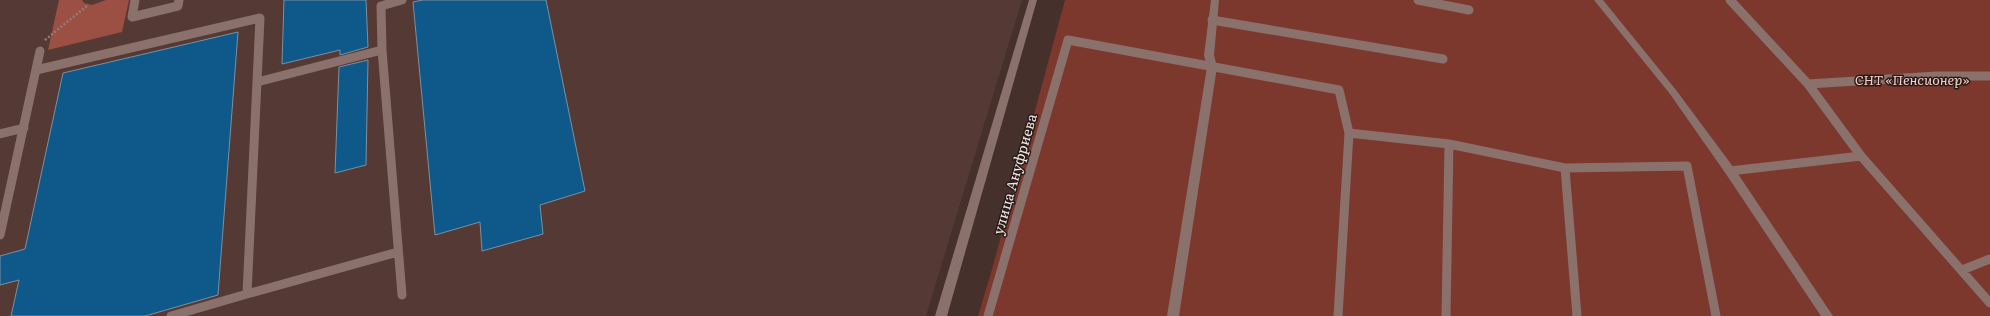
<svg xmlns="http://www.w3.org/2000/svg" width="1990" height="316" font-family="Literata,serif">
  <rect width="100%" height="100%" fill="#45302c"/>
  <!-- built -->
  <path fill="#543934" d="M0,0h1022l-96,316h-926z"/>
  <!-- green -->
  <path fill="#7d382d" d="M1065,0h925v316h-1012l13,-43z"/>
  <!-- forest -->
  <path fill="#9c5043" d="M59,0h23l2,3 8,2 14,-5h23l-7,32 -74,18z"/>
  <!-- building -->
  <path fill="#0e5989" stroke="#7d90a0" d="M284,0h82l2,47 -28,8v-5l-58,14z
    M423,0h123l39,191 -45,14 3,29 -61,17 -2,-29 -45,13 -22,-233z
    M238,32l-20,263 -73,21h-134l8,-36 -19,5v-29l25,-7 38,-176z
    M368,60l-2,105 -31,8 4,-106z"/>
  <g fill="none" stroke-linecap="round" stroke-linejoin="round">
    <!-- path -->
    <path stroke="#8f7d7a" stroke-width="2.5" stroke-dasharray="2 2" stroke-linecap="butt" d="M45,40l43,-35"/>
    <!-- lane -->
    <path stroke="#8a716c" stroke-width="9" d="M135,0l-3,17 46,-11 1,-6
      M1418,0l51,10
      M1730,0l78,84 53,72 129,147
      M1212,20l231,39
      M382,50l20,245
      M36,70l224,-52 -13,276 -76,22
      M257,82l125,-32 -1,-44 21,-6
      M1808,84l129,-8h53
      M1349,133l100,11 116,24 122,-2 29,150
      M0,134l24,-6
      M1565,168l12,148
      M1730,171l131,-15
      M0,235l40,-184
      M1962,270l28,-11
      M247,294l151,-42
      M988,316l80,-276 271,50 10,43 -11,183
      M1446,316l3,-172"/>
    <!-- street -->
    <path fill="#8a716c" fill-rule="evenodd" d="M1029,0h8l-90,316h-12z
      M1211,0h8l-5,55 3,12 -38,249h-12l40,-249 -3,-12z
      M1594,0h9l73,90 58,78 99,148h-12l-95,-142 -56,-80z"/>
  </g>
  <g text-anchor="middle" dominant-baseline="central" stroke-width="3" stroke-linejoin="round" paint-order="stroke">
    <!-- park labels -->
    <g font-size="14" font-style="italic" fill="#fbcec5" stroke="#251b19">
      <text x="1912" y="79">СНТ «Пенсионер»</text>
    </g>
    <!-- street labels -->
    <g font-size="14" fill="#f4e6e3" stroke="#251b19">
      <text transform="translate(1014 174) rotate(-74)">улица Ануфриева</text>
    </g>
  </g>
</svg>
